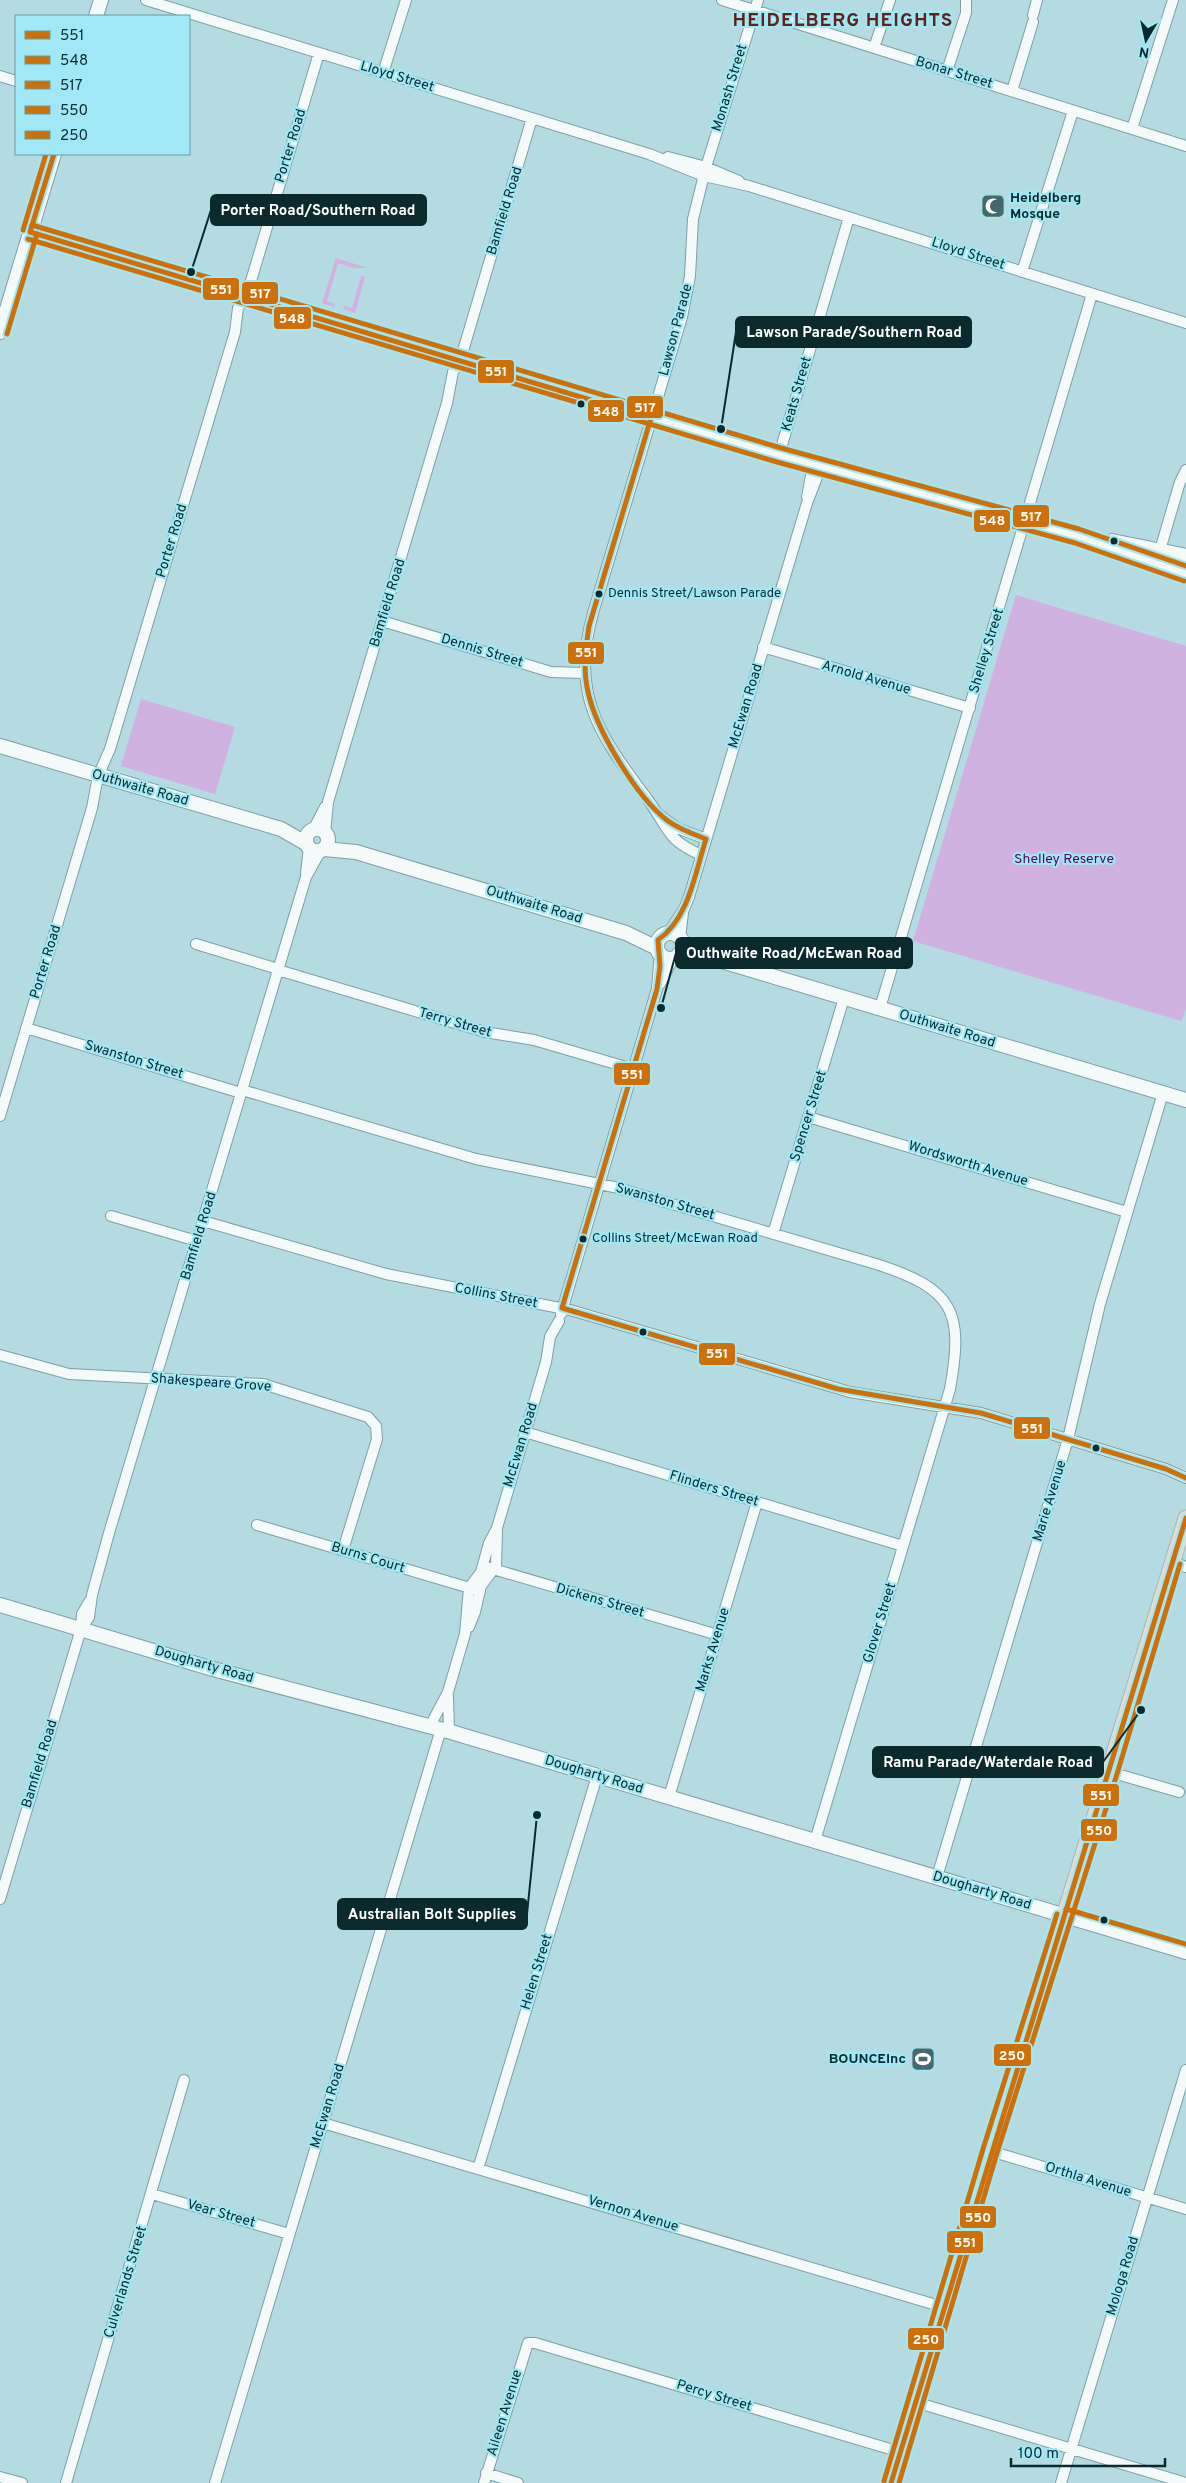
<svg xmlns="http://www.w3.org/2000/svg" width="1186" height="2483" font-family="Overpass,sans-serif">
  <rect width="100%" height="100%" fill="#b4dbe1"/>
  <!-- green -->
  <path fill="#d0b1e0" d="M336,258l32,10h-15l-15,-5 -11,38 8,3 -1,3 -12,-4z
    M361,276l4,1 -10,36 -12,-4 1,-3 8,2z
    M1016,595l170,51v363l-5,12 -268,-80z
    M141,699l94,28 -20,67 -94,-28z"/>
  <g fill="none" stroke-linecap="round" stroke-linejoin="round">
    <!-- street casing -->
    <g stroke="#7f9ea3" stroke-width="12">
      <path id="street" d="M146,0l503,154 55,22 45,10 437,137
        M722,0l464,146
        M1033,15l4,-15
        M874,48l16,-48
        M947,71l19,-58v-13
        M383,73l23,-73
        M0,76l16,5
        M1012,91l21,-69
        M1132,129l41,-129
        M668,157l38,10 33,14
        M1022,272l51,-161
        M245,301l74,-248
        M779,455l70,-238
        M807,497l6,-32
        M1160,550l20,-68 6,-12
        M382,621l169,51 33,1
        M763,647l207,61
        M661,816l16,12 29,11
        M313,830l12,-23
        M325,834l3,-32 119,-399 6,-31 7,-11 72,-243
        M701,855c-37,-17 -31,-26 -53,-55 -48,-65 -78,-103 -55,-187l89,-296 8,-41 3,-57 13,-52 52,-167
        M306,873l3,-26
        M668,933l16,-24 5,-12 118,-394 14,-36
        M680,938l3,-25
        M196,944l82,25
        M278,970l207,62 49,8 99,29
        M660,984l14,-27
        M880,1008l212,-714
        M26,1028l215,65
        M242,1090l234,69 138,28 262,77c78,25 88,47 74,125l-135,452
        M0,1116l92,-308 6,-32 12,-27 125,-417 3,-24 7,-11
        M808,1117l319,95
        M111,1216l86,25
        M203,1221l183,53 184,36 280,82 131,21 185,56 20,9
        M773,1234l71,-236
        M561,1314l96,-325 3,-36
        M0,1355l69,19 194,10 105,33 8,9 1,13 -34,111
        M525,1432l378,114
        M257,1525l223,66
        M1173,1562l13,5
        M483,1566l235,69
        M469,1627l6,-15 6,-26 15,-20 1,-34
        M81,1629l8,-12 3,-22 17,-62 197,-656 15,-27
        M448,1696l1,35
        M430,1726l18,-34 17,-58 4,-46 12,-16 8,-29 8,-15 49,-166 4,-25 9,-16
        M1110,1772l69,20
        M669,1797l88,-295
        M937,1877l131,-438 32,-135 63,-211
        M0,1899l81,-270 1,-15 7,-12
        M323,2123l620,184
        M990,2151l196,58
        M478,2169l119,-393
        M152,2194l137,40
        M915,2402l271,81
        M486,2473l32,10
        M0,2477l22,6
        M66,2483l118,-403
        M215,2483l226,-754
        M484,2483l44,-140h7l365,109
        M1061,2483l125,-413"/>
    </g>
    <!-- secondary casing -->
    <g stroke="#7f9ea3" stroke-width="16">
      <path id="secondary" d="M96,16l5,-16
        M30,232l749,223 298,81 109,38
        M0,332l54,-178
        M1112,541l74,15
        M0,746l281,83 26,15
        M306 840a11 11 0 1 1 22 0a11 11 0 1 1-22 0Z
        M324,849l32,3 270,81 31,15
        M657 946a13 13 0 1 1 26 0a13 13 0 1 1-26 0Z
        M679,954l29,3 478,143
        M0,1605l213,64 238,63 735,220"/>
    </g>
    <!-- primary casing -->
    <g stroke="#a2b8bb" stroke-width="17">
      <path id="primary" d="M891,2483c97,-322 197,-643 295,-965"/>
    </g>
    <!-- street -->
    <use href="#street" stroke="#f4fafa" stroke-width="10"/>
    <!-- secondary -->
    <use href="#secondary" stroke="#f4fafa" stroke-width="14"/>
    <!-- primary -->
    <use href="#primary" stroke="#daded7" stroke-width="15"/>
    <!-- bus-1 casing -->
    <g stroke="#a0e8f5" stroke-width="9">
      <path id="bus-1" d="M30,232l621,186
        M30,232l24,-78
        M562,1308l95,-319 3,-23 -2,-26c31,-22 37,-67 48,-101 -13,-5 -27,-10 -38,-18 -32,-24 -74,-94 -81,-134 -4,-20 -1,-41 2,-61l62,-208
        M562,1308l276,81 143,24 185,56 20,9
        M891,2483l295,-965"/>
    </g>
    <!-- bus-2 casing -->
    <g stroke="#a0e8f5" stroke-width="9">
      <path id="bus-2" d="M28,239l749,223 298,81 109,38
        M7,334l30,-100"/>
    </g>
    <!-- bus-3 casing -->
    <g stroke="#a0e8f5" stroke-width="9">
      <path id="bus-3" d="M32,225l749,223 298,81 107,37
        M23,230l23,-76"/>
    </g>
    <!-- bus-4 casing -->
    <g stroke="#a0e8f5" stroke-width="9">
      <path id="bus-4" d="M899,2483l98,-330 120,-379 63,-210"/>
    </g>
    <!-- bus-5 casing -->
    <g stroke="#a0e8f5" stroke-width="9">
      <path id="bus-5" d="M1066,1909l120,35
        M884,2481l99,-332 74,-235"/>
    </g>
    <!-- bus-1 -->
    <use href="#bus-1" stroke="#ce7009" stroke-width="5"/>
    <!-- bus-2 -->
    <use href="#bus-2" stroke="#ce7009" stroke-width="5"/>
    <!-- bus-3 -->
    <use href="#bus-3" stroke="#ce7009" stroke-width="5"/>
    <!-- bus-4 -->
    <use href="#bus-4" stroke="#ce7009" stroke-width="5"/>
    <!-- bus-5 -->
    <use href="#bus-5" stroke="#ce7009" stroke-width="5"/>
  </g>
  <!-- icons -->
  <defs>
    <g id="mosque-square" transform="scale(1.25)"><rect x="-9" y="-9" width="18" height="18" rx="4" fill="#46686d" stroke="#a0e8f5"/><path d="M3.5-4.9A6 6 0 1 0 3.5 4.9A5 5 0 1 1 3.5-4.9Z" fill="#fff"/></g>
    <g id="stadium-square" transform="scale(1.25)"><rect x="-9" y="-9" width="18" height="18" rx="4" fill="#46686d" stroke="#a0e8f5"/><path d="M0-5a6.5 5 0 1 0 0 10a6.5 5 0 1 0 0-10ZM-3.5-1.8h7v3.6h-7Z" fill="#fff"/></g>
  </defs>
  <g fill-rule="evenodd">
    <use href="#mosque-square" x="993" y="206"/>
    <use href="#stadium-square" x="923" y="2059"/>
  </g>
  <!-- markers -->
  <g fill="#0b2a2e" stroke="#a0e8f5" stroke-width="2">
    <circle cx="581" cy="404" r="4.5"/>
    <circle cx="1114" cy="541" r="4.5"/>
    <circle cx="599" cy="594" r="4.5"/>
    <circle cx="583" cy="1239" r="4.5"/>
    <circle cx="643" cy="1332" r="4.5"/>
    <circle cx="1096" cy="1448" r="4.5"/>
    <circle cx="1104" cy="1920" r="4.5"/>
  </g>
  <g text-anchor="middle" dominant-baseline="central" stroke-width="4.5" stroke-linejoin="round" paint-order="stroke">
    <!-- bus labels -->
    <g font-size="13" fill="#0b2a2e" stroke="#a0e8f5" text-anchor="start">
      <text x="608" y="594">Dennis Street/Lawson Parade</text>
      <text x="592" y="1239">Collins Street/McEwan Road</text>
    </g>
    <!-- street labels -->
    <g font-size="14" fill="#0b2a2e" stroke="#a0e8f5">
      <text transform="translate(954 73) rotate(17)">Bonar Street</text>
      <text transform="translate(397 77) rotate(17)">Lloyd Street</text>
      <text transform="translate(730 88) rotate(-73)">Monash Street</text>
      <text transform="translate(291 146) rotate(-73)">Porter Road</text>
      <text transform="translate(505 211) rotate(-73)">Bamfield Road</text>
      <text transform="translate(968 254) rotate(18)">Lloyd Street</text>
      <text transform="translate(676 330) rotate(-75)">Lawson Parade</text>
      <text transform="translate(797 394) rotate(-74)">Keats Street</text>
      <text transform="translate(172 541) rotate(-73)">Porter Road</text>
      <text transform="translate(388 603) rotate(-73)">Bamfield Road</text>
      <text transform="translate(482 651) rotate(17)">Dennis Street</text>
      <text transform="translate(987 651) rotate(-73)">Shelley Street</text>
      <text transform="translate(866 678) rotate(16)">Arnold Avenue</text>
      <text transform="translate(746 706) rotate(-73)">McEwan Road</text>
      <text transform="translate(140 788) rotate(16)">Outhwaite Road</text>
      <text transform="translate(534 905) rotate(17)">Outhwaite Road</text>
      <text transform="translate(46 962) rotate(-73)">Porter Road</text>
      <text transform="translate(455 1023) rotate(16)">Terry Street</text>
      <text transform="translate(947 1029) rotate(17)">Outhwaite Road</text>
      <text transform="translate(134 1060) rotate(17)">Swanston Street</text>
      <text transform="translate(809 1116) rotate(-73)">Spencer Street</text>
      <text transform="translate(968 1164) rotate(17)">Wordsworth Avenue</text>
      <text transform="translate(665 1202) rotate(16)">Swanston Street</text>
      <text transform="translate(199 1236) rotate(-73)">Bamfield Road</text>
      <text transform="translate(496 1296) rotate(11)">Collins Street</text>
      <text transform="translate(211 1383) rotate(4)">Shakespeare Grove</text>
      <text transform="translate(521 1445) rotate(-73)">McEwan Road</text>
      <text transform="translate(714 1489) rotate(17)">Flinders Street</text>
      <text transform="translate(1050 1501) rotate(-73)">Marie Avenue</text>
      <text transform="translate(368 1558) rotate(17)">Burns Court</text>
      <text transform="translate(600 1601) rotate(16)">Dickens Street</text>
      <text transform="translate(880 1623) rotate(-73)">Glover Street</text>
      <text transform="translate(713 1650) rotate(-73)">Marks Avenue</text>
      <text transform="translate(204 1665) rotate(16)">Dougharty Road</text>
      <text transform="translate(40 1764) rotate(-73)">Bamfield Road</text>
      <text transform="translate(594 1775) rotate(17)">Dougharty Road</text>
      <text transform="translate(982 1891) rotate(17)">Dougharty Road</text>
      <text transform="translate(537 1972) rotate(-73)">Helen Street</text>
      <text transform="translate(328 2106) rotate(-73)">McEwan Road</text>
      <text transform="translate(1088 2180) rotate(17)">Orthla Avenue</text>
      <text transform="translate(221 2214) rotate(16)">Vear Street</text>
      <text transform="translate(633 2214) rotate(17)">Vernon Avenue</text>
      <text transform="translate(1123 2276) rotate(-73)">Mologa Road</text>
      <text transform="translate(126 2282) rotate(-73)">Culverlands Street</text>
      <text transform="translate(714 2396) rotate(17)">Percy Street</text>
      <text transform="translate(505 2413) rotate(-73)">Aileen Avenue</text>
    </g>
    <!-- poi labels -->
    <g font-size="14" font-weight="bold" fill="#0b2a2e" stroke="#a0e8f5" text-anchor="start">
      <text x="1010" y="198">Heidelberg<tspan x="1010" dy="16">Mosque</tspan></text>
      <text x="906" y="2059" text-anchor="end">BOUNCEInc</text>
    </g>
    <!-- park labels -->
    <g font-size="14" fill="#590256" stroke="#a0e8f5">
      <text x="1064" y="859">Shelley Reserve</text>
    </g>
    <!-- district labels -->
    <g font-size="19" font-weight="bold" letter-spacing="1" fill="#632017" stroke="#a0e8f5">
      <text x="843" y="21">HEIDELBERG HEIGHTS</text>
    </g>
  </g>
  <!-- callouts -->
  <path fill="none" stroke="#0b2a2e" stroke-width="2" d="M191 272L211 210M721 429L736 332M661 1008L676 953M1141 1710L1103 1762M537 1815L527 1914"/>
  <g fill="#0b2a2e" stroke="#a0e8f5" stroke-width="2">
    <circle cx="191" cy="272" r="5"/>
    <circle cx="721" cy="429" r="5"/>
    <circle cx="661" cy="1008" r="5"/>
    <circle cx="1141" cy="1710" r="5"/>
    <circle cx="537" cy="1815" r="5"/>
  </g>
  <g fill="#0b2a2e" stroke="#0b2a2e" stroke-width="2">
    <rect x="211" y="195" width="215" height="30" rx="5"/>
    <rect x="736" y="317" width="235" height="30" rx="5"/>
    <rect x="676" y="938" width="236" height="30" rx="5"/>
    <rect x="873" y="1747" width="230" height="30" rx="5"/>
    <rect x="338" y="1899" width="189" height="30" rx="5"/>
  </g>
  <g font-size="15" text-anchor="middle" font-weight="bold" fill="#fff">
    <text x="318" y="215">Porter Road/Southern Road</text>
    <text x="854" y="337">Lawson Parade/Southern Road</text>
    <text x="794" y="958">Outhwaite Road/McEwan Road</text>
    <text x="988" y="1767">Ramu Parade/Waterdale Road</text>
    <text x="432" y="1919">Australian Bolt Supplies</text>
  </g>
  <g stroke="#a0e8f5" stroke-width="2">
    <rect x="202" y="277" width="38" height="24" rx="5" fill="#ce7009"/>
    <rect x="241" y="281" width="38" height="24" rx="5" fill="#ce7009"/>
    <rect x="273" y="306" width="39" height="24" rx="5" fill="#ce7009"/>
    <rect x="477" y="359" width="38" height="25" rx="5" fill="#ce7009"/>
    <rect x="626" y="395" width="38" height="24" rx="5" fill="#ce7009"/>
    <rect x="587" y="399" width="38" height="24" rx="5" fill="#ce7009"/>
    <rect x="1012" y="504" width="38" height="24" rx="5" fill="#ce7009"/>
    <rect x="973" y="509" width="38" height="24" rx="5" fill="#ce7009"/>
    <rect x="567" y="641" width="38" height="24" rx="5" fill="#ce7009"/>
    <rect x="613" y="1062" width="38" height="24" rx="5" fill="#ce7009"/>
    <rect x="698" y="1342" width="38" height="24" rx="5" fill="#ce7009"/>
    <rect x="1013" y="1416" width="38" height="24" rx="5" fill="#ce7009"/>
    <rect x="1082" y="1783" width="38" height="24" rx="5" fill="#ce7009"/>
    <rect x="1080" y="1818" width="38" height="24" rx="5" fill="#ce7009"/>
    <rect x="993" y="2043" width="39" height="24" rx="5" fill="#ce7009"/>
    <rect x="959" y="2205" width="38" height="24" rx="5" fill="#ce7009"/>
    <rect x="946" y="2230" width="38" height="24" rx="5" fill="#ce7009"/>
    <rect x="907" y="2327" width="38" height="24" rx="5" fill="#ce7009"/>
  </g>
  <g font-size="14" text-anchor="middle" font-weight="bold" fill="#fff">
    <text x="221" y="294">551</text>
    <text x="260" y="298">517</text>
    <text x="292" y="323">548</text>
    <text x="496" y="376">551</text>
    <text x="645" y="412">517</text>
    <text x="606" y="416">548</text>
    <text x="1031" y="521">517</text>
    <text x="992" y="525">548</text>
    <text x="586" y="657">551</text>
    <text x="632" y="1079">551</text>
    <text x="717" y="1358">551</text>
    <text x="1032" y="1433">551</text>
    <text x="1101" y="1800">551</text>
    <text x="1099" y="1835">550</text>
    <text x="1012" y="2060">250</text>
    <text x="978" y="2222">550</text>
    <text x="965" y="2247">551</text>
    <text x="926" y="2344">250</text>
  </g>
  <!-- legend -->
  <rect x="15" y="15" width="175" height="140" fill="#a0e8f5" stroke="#649ca5"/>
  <rect x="25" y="31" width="25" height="8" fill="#ce7009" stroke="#649ca5"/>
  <text x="60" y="40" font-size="15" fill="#0b2a2e">551</text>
  <rect x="25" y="56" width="25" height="8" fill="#ce7009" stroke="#649ca5"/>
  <text x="60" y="65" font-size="15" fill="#0b2a2e">548</text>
  <rect x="25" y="81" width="25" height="8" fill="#ce7009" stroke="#649ca5"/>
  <text x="60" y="90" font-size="15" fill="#0b2a2e">517</text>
  <rect x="25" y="106" width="25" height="8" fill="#ce7009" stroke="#649ca5"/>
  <text x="60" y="115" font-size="15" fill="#0b2a2e">550</text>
  <rect x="25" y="131" width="25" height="8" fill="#ce7009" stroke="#649ca5"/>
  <text x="60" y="140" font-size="15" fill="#0b2a2e">250</text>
  <!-- north arrow -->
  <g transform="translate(1146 40) rotate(189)" stroke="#a0e8f5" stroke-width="4" paint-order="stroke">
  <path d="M0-4L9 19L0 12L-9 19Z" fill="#0b2a2e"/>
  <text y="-8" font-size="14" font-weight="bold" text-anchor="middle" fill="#0b2a2e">N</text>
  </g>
  <!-- scale -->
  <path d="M1011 2458v8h154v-8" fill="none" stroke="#0b2a2e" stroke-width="2.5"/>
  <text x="1018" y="2458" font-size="15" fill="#0b2a2e" stroke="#a0e8f5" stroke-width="4" paint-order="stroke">100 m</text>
</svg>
